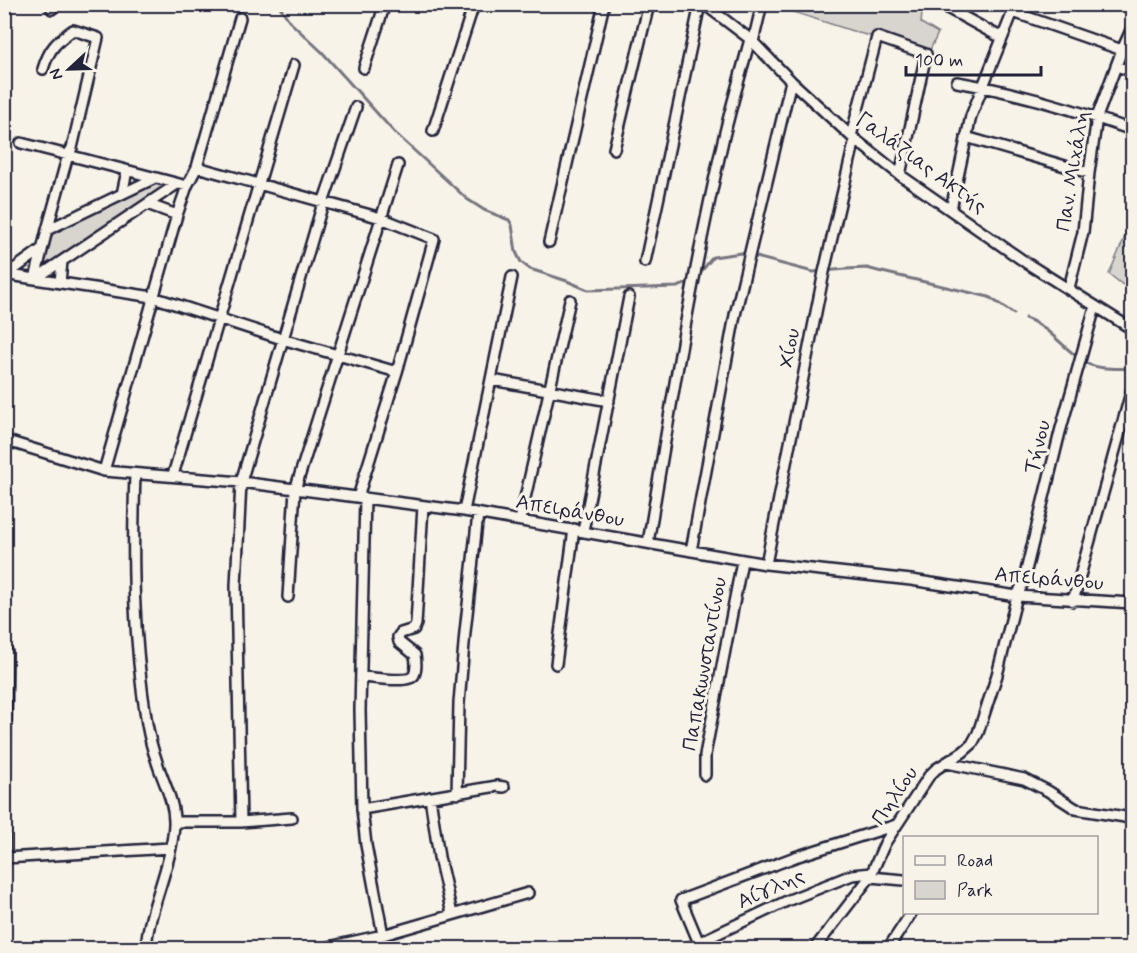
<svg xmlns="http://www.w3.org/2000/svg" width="1137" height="953" font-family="Mynerve,sans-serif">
  <rect width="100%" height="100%" fill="#f7f3e8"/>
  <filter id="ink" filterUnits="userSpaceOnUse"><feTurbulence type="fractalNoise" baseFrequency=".0167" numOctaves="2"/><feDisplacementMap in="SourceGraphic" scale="12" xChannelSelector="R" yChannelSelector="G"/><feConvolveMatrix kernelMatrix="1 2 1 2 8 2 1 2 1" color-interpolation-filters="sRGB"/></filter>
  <g filter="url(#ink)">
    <!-- green -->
    <path fill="#d8d5cf" stroke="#7d7c85" stroke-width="1.5" d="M791,5h132l-2,18 17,10 -9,19 -70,-19 -69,-22z
      M155,182l12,3 -127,86 10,-38z
      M1132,209v76h-9l-14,-11 18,-42z"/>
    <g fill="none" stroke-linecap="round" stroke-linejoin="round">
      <!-- stream -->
      <path stroke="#76747f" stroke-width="3" d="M278,4l13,19 31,29 72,80 73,67 17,11 25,10 3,5 4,27 5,10 9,7 37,12 21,9 89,-3 14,-5
        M696,278l17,-21 28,-4 72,19 33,-3 21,-1 11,3 111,26 25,17
        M1025,318c25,9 39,32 61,45 13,7 32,5 46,6"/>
      <!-- minor casing -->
      <g stroke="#22223b" stroke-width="14">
        <path id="minor" d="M704,4l46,35 41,42 60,55 49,39 128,89 104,65
          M940,4l62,34
          M52,9l1,-5
          M1013,12l109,38
          M753,42l9,-38
          M1116,66l16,5
          M364,68l21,-64
          M957,82c59,10 119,28 175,48
          M433,131l41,-127
          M851,136l26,-99 49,17 -26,121
          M966,137l123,36
          M21,143l47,12 4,-7 26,-110 -25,-8c-17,12 -24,19 -30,39
          M614,149l35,-145
          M197,167l43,-149
          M187,186l-119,-31 -21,75 -12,49 118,18 129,42 115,33
          M122,194l5,-23
          M147,204l30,11
          M951,209l20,-93 45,-112
          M47,230l108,-52
          M549,242l55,-238
          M645,262l55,-258
          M4,274l31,5 142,-95
          M6,275l36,-26
          M60,283l2,-22
          M1069,288l14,-56 6,-59 8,-56 25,-67 10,-22
          M492,380l117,21
          M4,440l100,31 137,11 223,29 302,53 145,16 106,16 115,7
          M104,471l73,-256 10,-29 10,-19 184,51 53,21 -37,133 -39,125
          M135,474c-3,85 -2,165 12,250 2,11 5,24 9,35 6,21 19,42 18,65 -2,43 -25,82 -28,124
          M173,475l121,-410
          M365,498l-5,212 2,99 4,36 17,90
          M464,511l48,-234
          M520,520l50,-220
          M583,531l46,-234
          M648,543c22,-133 44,-267 74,-398 8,-36 19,-71 28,-106
          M691,551l44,-236 56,-234
          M766,564l58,-292 31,-133
          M288,597l7,-107 103,-325
          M1073,601l59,-212
          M556,664l18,-135
          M361,677c10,0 48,7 53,-2 3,-6 2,-14 1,-20l-16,-13 -1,-5 3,-4 13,-4 2,-5 7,-118
          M947,763l77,16 24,12 28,18 49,8 7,4
          M705,775v-20l37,-194
          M457,794l2,-91 6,-71 13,-118
          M430,797l9,60 13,57
          M362,809l135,-23 7,1
          M174,822h67l51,-4
          M241,822l-5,-236 5,-104 82,-279 33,-96
          M5,858l165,-10
          M4,860l3,-208
          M870,877l34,3
          M699,943l-18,-43 114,-43 101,-32
          M891,944l21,-32
          M324,948l59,-13 145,-42
          M687,948l102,-48 63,-25 20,-2
          M815,948l55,-71 15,-34 44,-67 7,-7 27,-17 9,-8 6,-11 19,-58 20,-79 6,-13 37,-151 35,-125"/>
      </g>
      <!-- minor -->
      <use href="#minor" stroke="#f7f3e8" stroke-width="9"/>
    </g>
  </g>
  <g text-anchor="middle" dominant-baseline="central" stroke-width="6" stroke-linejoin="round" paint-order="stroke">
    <!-- street labels -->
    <g font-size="21" fill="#22223b" stroke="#f7f3e8">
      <text transform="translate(921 163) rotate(36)">Γαλάζιας Ακτής</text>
      <text transform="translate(1073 171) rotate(-81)">Παν. Μιχάλη</text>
      <text transform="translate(790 348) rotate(-79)">Χίου</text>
      <text transform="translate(1038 447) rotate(-76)">Τήνου</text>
      <text transform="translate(570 511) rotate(10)">Απειράνθου</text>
      <text transform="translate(1049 579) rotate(5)">Απειράνθου</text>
      <text transform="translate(705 664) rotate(-80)">Παπακωνσταντίνου</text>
      <text transform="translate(895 796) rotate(-56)">Πηλίου</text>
      <text transform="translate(771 889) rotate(-24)">Αίγλης</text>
    </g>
  </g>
  <!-- margin -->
  <rect width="1137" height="953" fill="none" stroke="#f7f3e8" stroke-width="24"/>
  <rect x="12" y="12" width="1113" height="929" fill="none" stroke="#22223b" stroke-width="2" filter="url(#ink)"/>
  <!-- legend -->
  <rect x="903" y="836" width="195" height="78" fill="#f7f3e8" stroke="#a29fa3" stroke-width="1.5"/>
  <rect x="915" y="856" width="30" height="9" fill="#f7f3e8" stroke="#a29fa3" stroke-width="1.5"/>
  <text x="957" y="866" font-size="18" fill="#22223b">Road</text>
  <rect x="915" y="881" width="30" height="18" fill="#d8d5cf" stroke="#a29fa3" stroke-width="1.5"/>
  <text x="957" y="896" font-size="18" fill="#22223b">Park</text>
  <!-- north arrow -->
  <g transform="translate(69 69) rotate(248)" stroke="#f7f3e8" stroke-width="4.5" paint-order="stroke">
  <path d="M0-4.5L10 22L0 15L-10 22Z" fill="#22223b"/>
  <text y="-9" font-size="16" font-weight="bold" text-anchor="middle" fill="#22223b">N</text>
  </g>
  <!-- scale -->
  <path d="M906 66v9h135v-9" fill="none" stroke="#22223b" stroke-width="3"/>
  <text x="915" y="66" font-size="18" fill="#22223b" stroke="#f7f3e8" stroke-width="4.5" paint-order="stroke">100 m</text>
</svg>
